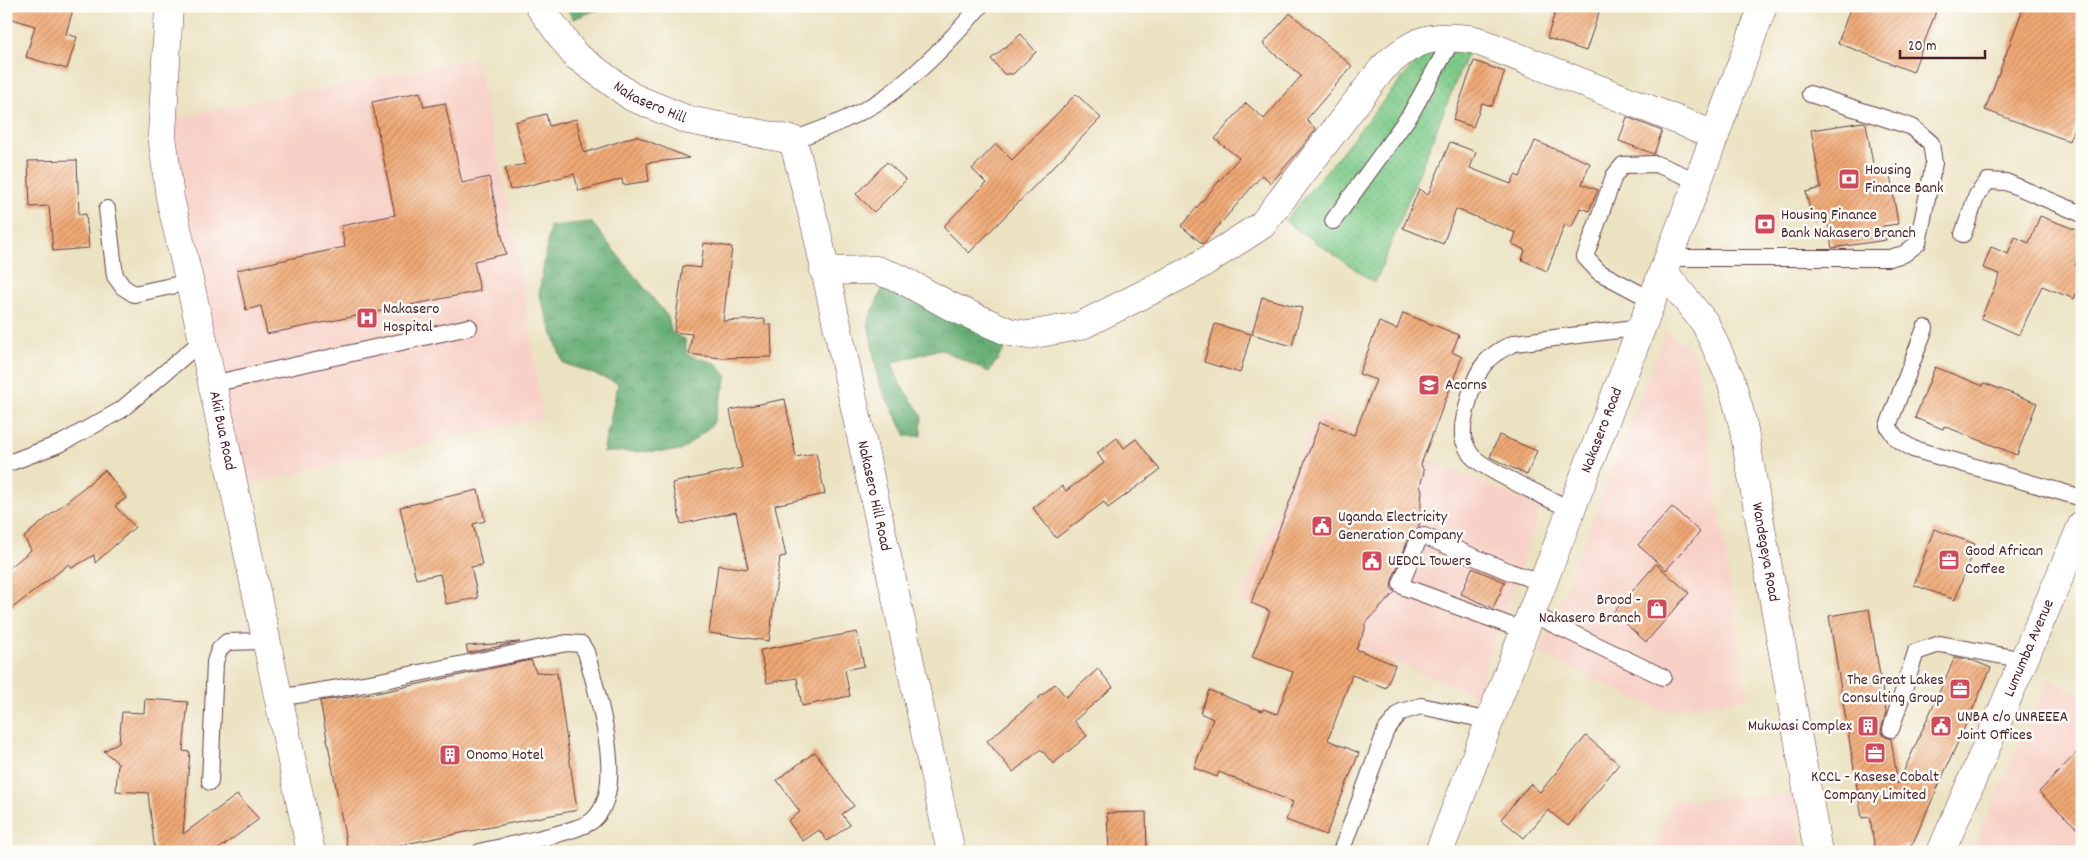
<svg xmlns="http://www.w3.org/2000/svg" width="2088" height="858" font-family="Dekko,sans-serif">
  <defs>
    <pattern id="grass-dots" width="8" height="8" patternUnits="userSpaceOnUse" patternTransform="scale(1.25)"><rect width="8" height="8" fill="#7dca89"/><path d="M2 2h.1M6 6h.1" fill="none" stroke="#6ead76" stroke-width="1.8" stroke-linecap="round"/></pattern>
    <pattern id="forest-crowns" width="20" height="18" patternUnits="userSpaceOnUse" patternTransform="scale(1.25)"><rect width="20" height="18" fill="#66ae75"/><path d="M2 6a3 3 0 1 1 6 0M12 15a3 3 0 1 1 6 0" fill="none" stroke="#568d60"/></pattern>
    <pattern id="building-hatch" width="6" height="6" patternUnits="userSpaceOnUse" patternTransform="scale(1.25)"><rect width="6" height="6" fill="#f0a975"/><path d="M-1 1l2-2M0 6l6-6M5 7l2-2" fill="none" stroke="#c48960"/></pattern>
  </defs>
  <rect width="100%" height="100%" fill="#fdfcf7"/>
  <filter id="ink" filterUnits="userSpaceOnUse"><feTurbulence type="fractalNoise" baseFrequency=".02" numOctaves="2"/><feDisplacementMap in="SourceGraphic" scale="10" xChannelSelector="R" yChannelSelector="G"/><feConvolveMatrix kernelMatrix="1 2 1 2 8 2 1 2 1" color-interpolation-filters="sRGB"/></filter>
  <filter id="wash" filterUnits="userSpaceOnUse"><feTurbulence type="fractalNoise" baseFrequency=".0096" numOctaves="4" result="noise"/><feDisplacementMap in="SourceGraphic" scale="20" xChannelSelector="R" yChannelSelector="G"/><feGaussianBlur stdDeviation="1.12" result="paint"/><feColorMatrix in="noise" values="0 0 0 0 0 0 0 0 0 0 0 0 0 0 0 0 0 1.4 0 .05"/><feComposite in="paint" operator="in"/></filter>
  <g filter="url(#wash)">
    <rect width="100%" height="100%" fill="#ebe2c1"/>
    <!-- built -->
    <path fill="#f7d1c7" d="M475,58l37,160 31,200 -300,68 -60,-272 -14,-95z
      M1666,331l28,20 54,347 -85,13 -123,-57z
      M1318,412l223,96 -65,187 -235,-93z
      M2049,679l33,17v156h-111z
      M1795,795l7,57h-150l21,-51z"/>
    <!-- grass -->
    <path fill="url(#grass-dots)" stroke="#64745a" d="M1470,46l-95,237 -90,-62 142,-173z"/>
    <!-- forest -->
    <path fill="url(#forest-crowns)" stroke="#586650" d="M565,6h42l-34,13z
      M591,222l77,95 4,16 13,6 2,16 29,8 11,14 -14,47 -32,27 -78,1 15,-69 -55,-20 -24,-69 11,-68z
      M902,284l97,55 5,11 -15,22 -49,-23 -48,14 8,21 22,31 -1,21h-15l-27,-52 -11,-62 15,-35z"/>
    <g id="blocks">
      <!-- building -->
      <path fill="url(#building-hatch)" d="M6,6h68l-8,28 11,3 -10,32 -41,-12 9,-31 -29,-9z
        M1557,6h44l-15,45 -39,-13z
        M1851,6h87l-25,66 -75,-29z
        M2024,6h58v101l-13,34 -84,-31z
        M1290,13l62,53 -46,54 10,9 -13,17 -32,37 -9,-8 -59,69 -22,-18 58,-68 -24,-19 31,-36 18,16 37,-43 -38,-32z
        M1021,34l15,18 -23,22h-9l-13,-15z
        M1474,61l31,11 -13,34 -10,-3 -9,24 -20,-7z
        M420,92l4,15 21,-4 17,80 27,-6 17,77 -32,7 6,30 -213,43 -6,-28 -15,4 -9,-40 108,-23 -4,-21 54,-11 -23,-113z
        M1076,94l25,24 -132,135 -26,-26 43,-44 -14,-14 24,-25 16,16z
        M546,114l3,12 27,-7 8,34 52,-17 53,22 -42,5 2,18 -26,4 -1,-6 -43,12 -5,-17 -64,16 -5,-22 21,-4 -11,-42z
        M1627,117l35,14 -8,23 -35,-13z
        M1863,122l3,1 8,47 15,-2 9,56 -15,2 3,14 -54,8 -5,-31 -15,3 -6,-28 15,-4 -10,-58z
        M1535,141l55,22 -8,21 16,6 -9,21 -9,-3 -8,19 -7,-3 -18,47 -25,-11 3,-10 -13,-6 4,-11 -60,-24 -13,35 -40,-16 16,-39 9,6 22,-53 26,10 -6,16 41,16 4,-9 5,2z
        M77,160l2,55 7,-1 3,34 -36,3 -4,-45 -19,1 -2,-46z
        M887,162l19,18 -32,32 -18,-18z
        M2040,216l42,16v16l-7,18 7,2v11l-8,20 -32,-13 -23,49 -38,-17 19,-44 -17,-6 8,-21 17,7 7,-17 14,6z
        M704,243l28,4 -9,74 42,-2v6l6,-1 1,33 -51,1 -32,-4 3,-20 -18,-2 9,-66 18,2z
        M1262,297l40,11 -10,38 -40,-12z
        M1403,313l56,22 -7,17 10,5 -41,107 3,8 -4,14 2,5 -3,36 -8,6 -19,47 -1,7 4,5 -30,32v6l-9,19 39,16 -9,23 -34,-13 -24,65 31,13 -33,82 -40,-15 7,-18 -74,-30 -2,5 -23,-9 19,-49 -13,-6 9,-23 53,21 1,-2 14,5 16,-42 -41,-15 18,-46 -19,-8 69,-181 34,13 22,-55 -17,-6 20,-52 18,7z
        M1215,324l36,10 -11,39 -36,-11z
        M1935,367l48,19 1,-3 53,20 -20,52 -73,-29 -1,3 -28,-11z
        M785,399l11,58 20,-4 9,41 -50,11 11,51 -6,1 -11,84 -60,-8 9,-68 30,4 -12,-57 -55,12 -9,-41 70,-15 -12,-58z
        M1499,435l38,16 -10,24 -37,-18z
        M1117,438l7,10 12,-9 24,31 -52,38 -4,-6 -48,36 -23,-30 29,-22 4,5 38,-28 -7,-10z
        M105,470l21,28 -11,8 20,21 -40,36 -1,-8 -22,13 -3,-4 -63,49v-42l25,-21 -7,-13z
        M478,490l7,31 -12,3 9,41 -11,2 7,31 -32,6 -6,-30 -24,5 -16,-72z
        M1672,507l28,25 -34,38 -28,-25z
        M1934,529l41,15 -20,56 -41,-15z
        M1656,564l33,29 -43,49 -33,-29z
        M1472,568l33,14 -12,26 -32,-14z
        M1869,609l17,103 -5,19 3,5 7,3 7,45 57,-127 19,4 17,7 -79,177 -37,6 -5,-34 -8,1 -33,-202z
        M857,632l7,34 -19,4 5,26 -48,10 -5,-28 -30,5 -7,-33z
        M520,642l-52,11 -2,-7z
        M531,660l5,12 21,1 20,137 -212,42h-17l-28,-151 52,-7z
        M1098,669l15,18 -39,34 13,15 -34,28 -12,-15 -28,23 -26,-31 68,-57 11,13z
        M145,699l43,3 -5,49 7,1 -7,82 54,-39 22,24 -43,32h-61l-7,-58 -32,-2 2,-28 -14,-12 15,-9 3,-30 22,1z
        M1586,736l33,28 -51,62 -20,-16 -24,28 -23,-19 29,-35 10,8z
        M2082,747v86l-43,-41z
        M815,752l39,54 -12,8 8,11 -23,16 -8,-11 -16,11 -15,-20 12,-9 -23,-32z
        M1146,812l1,40h-38l-2,-39z"/>
    </g>
  </g>
  <g filter="url(#ink)">
    <use href="#blocks" fill-opacity="0" stroke="#623c42" stroke-width="1"/>
    <g fill="none" stroke-linecap="round" stroke-linejoin="round">
      <!-- service casing -->
      <g stroke="#623c42" stroke-width="18">
        <path id="service" d="M793,140c33,-12 68,-25 97,-46 32,-24 64,-57 90,-88
          M107,209l8,67 8,11 11,7 56,-12
          M1333,221l77,-106 44,-79
          M1963,234l14,-39 11,-14 18,1 76,32
          M1668,258h221l15,-4 14,-11 16,-80 -3,-20 -19,-16 -102,-33
          M1652,300l-53,-28 -14,-15 29,-81 9,-11 33,-1 42,17
          M1925,328l-37,98 8,12 17,11 169,49
          M212,384l257,-57
          M6,464l56,-21 59,-33 82,-70
          M1572,510c-20,-10 -90,-41 -101,-55 -3,-4 -5,-10 -7,-14 -4,-14 3,-32 6,-46 8,-28 18,-41 45,-52l127,-16
          M1532,614l131,63
          M1525,631l-121,-44 -3,-3 16,-41 3,-6 4,-1 86,36 34,11
          M278,698l92,-15 197,-40 14,1 5,8c10,38 43,137 7,168 -15,13 -90,26 -113,32
          M1891,729l25,-77 24,-8 84,16
          M210,782l5,-120 4,-12 8,-8 39,-1
          M1342,849l44,-119 15,-18 20,-6 69,15"/>
      </g>
      <!-- minor casing -->
      <g stroke="#623c42" stroke-width="29">
        <g id="minor">
          <path id="s1" d="M539,6l36,49 57,42 56,23 105,20 23,88 135,624"/>
          <path d="M824,271l52,-1 23,8 51,28 59,26 19,3 52,-9 112,-56 70,-45 120,-156c31,-30 51,-36 93,-29l240,95"/>
        </g>
      </g>
      <!-- tertiary casing -->
      <g stroke="#623c42" stroke-width="29">
        <g id="tertiary">
          <path id="s2" d="M169,6l-7,129 8,63 33,142 108,512"/>
          <path id="s3" d="M1663,271l42,52 26,57 12,45 75,427"/>
          <path id="s4" d="M1439,852l259,-671 65,-175"/>
        </g>
      </g>
      <!-- secondary casing -->
      <g stroke="#623c42" stroke-width="29">
        <g id="secondary">
          <path id="s5" d="M1941,852l141,-327"/>
        </g>
      </g>
      <!-- service -->
      <use href="#service" stroke="#fff" stroke-width="16"/>
      <!-- minor -->
      <use href="#minor" stroke="#fff" stroke-width="28"/>
      <!-- tertiary -->
      <use href="#tertiary" stroke="#fff" stroke-width="28"/>
      <!-- secondary -->
      <use href="#secondary" stroke="#fff" stroke-width="28"/>
    </g>
  </g>
  <!-- icons -->
  <defs>
    <g id="bank-square" transform="scale(1.125)"><rect x="-9" y="-9" width="18" height="18" rx="4" fill="#d1495b" stroke="#fdfcf7"/><path d="M-6-4H6V4H-6ZM0-2.3a2.3 2.3 0 1 0 0 4.6a2.3 2.3 0 1 0 0-4.6Z" fill="#fff"/></g>
    <g id="hospital-square" transform="scale(1.125)"><rect x="-9" y="-9" width="18" height="18" rx="4" fill="#d1495b" stroke="#fdfcf7"/><path d="M-5-5h3v3.5h4V-5h3V5h-3V1.5h-4V5h-3Z" fill="#fff"/></g>
    <g id="school-square" transform="scale(1.125)"><rect x="-9" y="-9" width="18" height="18" rx="4" fill="#d1495b" stroke="#fdfcf7"/><path d="M0-5L7-2L0 1L-7-2ZM-4 1L0 2.5L4 1V4Q0 6-4 4Z" fill="#fff"/></g>
    <g id="civic-square" transform="scale(1.125)"><rect x="-9" y="-9" width="18" height="18" rx="4" fill="#d1495b" stroke="#fdfcf7"/><path d="M-.6-6.5H3V-4.5H.6V-3L4-1V1h2V6H-6V1h2V-1L-.6-3ZM-1.2 2.5V6h2.4V2.5Z" fill="#fff"/></g>
    <g id="office-square" transform="scale(1.125)"><rect x="-9" y="-9" width="18" height="18" rx="4" fill="#d1495b" stroke="#fdfcf7"/><path d="M-6-3h4V-5.5h4V-3h4V5H-6ZM-1-4.5V-3h2v-1.5ZM-6 0V1H6V0Z" fill="#fff"/></g>
    <g id="shop-square" transform="scale(1.125)"><rect x="-9" y="-9" width="18" height="18" rx="4" fill="#d1495b" stroke="#fdfcf7"/><path d="M-5-2.5h2.3a2.7 3.5 0 0 1 5.4 0H5L5.5 6h-11ZM-1.5-2.5h3a1.5 2.3 0 0 0-3 0Z" fill="#fff"/></g>
    <g id="building-square" transform="scale(1.125)"><rect x="-9" y="-9" width="18" height="18" rx="4" fill="#d1495b" stroke="#fdfcf7"/><path d="M-4-6H4V6H1V3H-1V6H-4ZM-2.5-4.3h1.7v1.8h-1.7ZM.8-4.3h1.7v1.8H.8ZM-2.5-1h1.7V.8h-1.7ZM.8-1h1.7V.8H.8Z" fill="#fff"/></g>
  </defs>
  <g fill-rule="evenodd">
    <use href="#bank-square" x="1849" y="179"/>
    <use href="#bank-square" x="1765" y="224"/>
    <use href="#hospital-square" x="367" y="318"/>
    <use href="#school-square" x="1429" y="385"/>
    <use href="#civic-square" x="1322" y="526"/>
    <use href="#office-square" x="1949" y="560"/>
    <use href="#civic-square" x="1372" y="561"/>
    <use href="#shop-square" x="1657" y="609"/>
    <use href="#office-square" x="1960" y="689"/>
    <use href="#building-square" x="1868" y="726"/>
    <use href="#civic-square" x="1941" y="726"/>
    <use href="#office-square" x="1875" y="753"/>
    <use href="#building-square" x="450" y="755"/>
  </g>
  <g text-anchor="middle" dominant-baseline="central" stroke-width="5" stroke-linejoin="round" paint-order="stroke">
    <!-- street labels -->
    <g font-size="16" fill="#4a1f2b" stroke="#fdfcf7">
      <text stroke="none"><textPath href="#s1" startOffset="150">Nakasero Hill</textPath></text>
      <text stroke="none"><textPath href="#s4" startOffset="452">Nakasero Road</textPath></text>
      <text stroke="none"><textPath href="#s2" startOffset="431">Akii Bua Road</textPath></text>
      <text stroke="none"><textPath href="#s1" startOffset="664">Nakasero Hill Road</textPath></text>
      <text stroke="none"><textPath href="#s3" startOffset="305">Wandegeya Road</textPath></text>
      <text stroke="none"><textPath href="#s5" startOffset="222">Lumumba Avenue</textPath></text>
    </g>
    <!-- poi labels -->
    <g font-size="16" fill="#4a1f2b" stroke="#fdfcf7" text-anchor="start">
      <text x="1865" y="170">Housing<tspan x="1865" dy="18">Finance Bank</tspan></text>
      <text x="1781" y="215">Housing Finance<tspan x="1781" dy="18">Bank Nakasero Branch</tspan></text>
      <text x="383" y="309">Nakasero<tspan x="383" dy="18">Hospital</tspan></text>
      <text x="1445" y="385">Acorns</text>
      <text x="1338" y="517">Uganda Electricity<tspan x="1338" dy="18">Generation Company</tspan></text>
      <text x="1965" y="551">Good African<tspan x="1965" dy="18">Coffee</tspan></text>
      <text x="1388" y="561">UEDCL Towers</text>
      <text x="1641" y="600" text-anchor="end">Brood -<tspan x="1641" dy="18">Nakasero Branch</tspan></text>
      <text x="1944" y="680" text-anchor="end">The Great Lakes<tspan x="1944" dy="18">Consulting Group</tspan></text>
      <text x="1957" y="717">UNBA c/o UNREEEA<tspan x="1957" dy="18">Joint Offices</tspan></text>
      <text x="1852" y="726" text-anchor="end">Mukwasi Complex</text>
      <text x="466" y="755">Onomo Hotel</text>
      <text x="1875" y="777" text-anchor="middle">KCCL - Kasese Cobalt<tspan x="1875" dy="18">Company Limited</tspan></text>
    </g>
  </g>
  <!-- margin -->
  <rect width="2088" height="858" fill="none" stroke="#fdfcf7" stroke-width="25"/>
  <!-- scale -->
  <path d="M1900 50v8h85v-8" fill="none" stroke="#4a1f2b" stroke-width="2.5"/>
  <text x="1908" y="50" font-size="15" fill="#4a1f2b" stroke="#fdfcf7" stroke-width="4" paint-order="stroke">20 m</text>
</svg>
